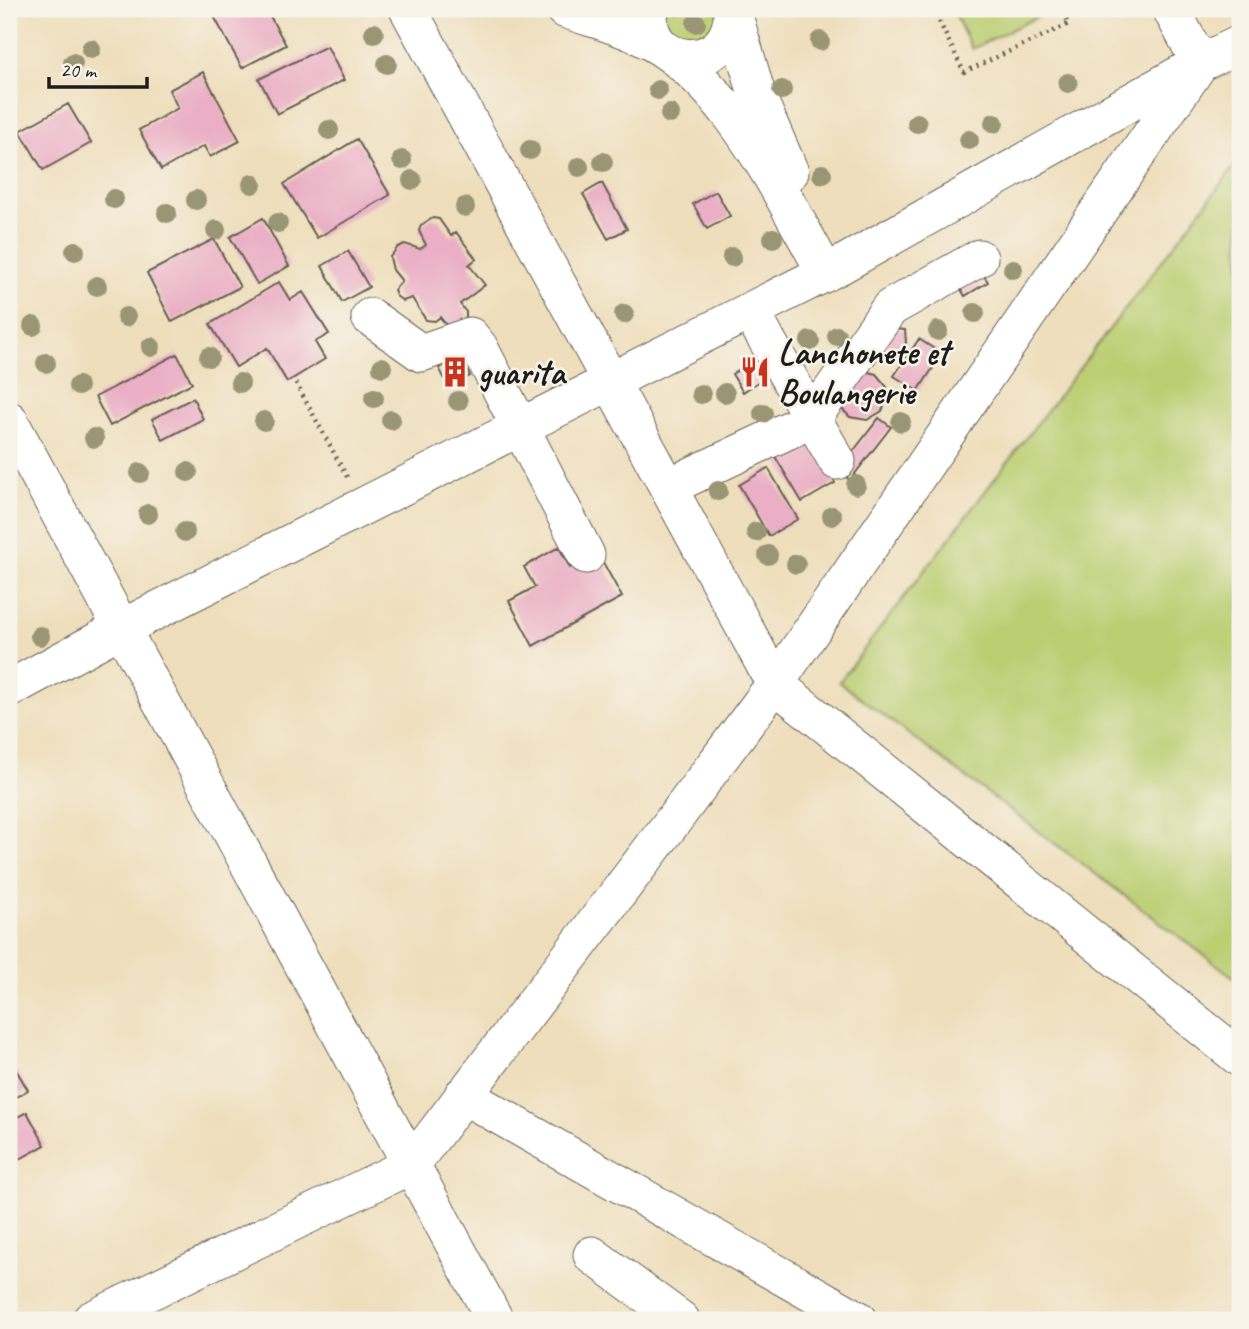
<svg xmlns="http://www.w3.org/2000/svg" width="1249" height="1329" font-family="Caveat,sans-serif">
  <rect width="100%" height="100%" fill="#f7f3e8"/>
  <filter id="ink" filterUnits="userSpaceOnUse"><feTurbulence type="fractalNoise" baseFrequency=".0143" numOctaves="2"/><feDisplacementMap in="SourceGraphic" scale="14" xChannelSelector="R" yChannelSelector="G"/><feConvolveMatrix kernelMatrix="1 2 1 2 8 2 1 2 1" color-interpolation-filters="sRGB"/></filter>
  <filter id="wash" filterUnits="userSpaceOnUse"><feTurbulence type="fractalNoise" baseFrequency=".00686" numOctaves="4" result="noise"/><feDisplacementMap in="SourceGraphic" scale="28" xChannelSelector="R" yChannelSelector="G"/><feGaussianBlur stdDeviation="1.57" result="paint"/><feColorMatrix in="noise" values="0 0 0 0 0 0 0 0 0 0 0 0 0 0 0 0 0 1.4 0 .05"/><feComposite in="paint" operator="in"/></filter>
  <g filter="url(#wash)">
    <rect width="100%" height="100%" fill="#eedebc"/>
    <!-- green -->
    <path fill="#bbce72" stroke="#6c7547" stroke-width="2" d="M654,9h74l-37,45z
      M952,9h88l3,5 -71,35z
      M1240,159v823l-401,-300z"/>
    <g id="blocks">
      <!-- building -->
      <path fill="#eaafc5" d="M210,9h56l20,36 -44,23z
        M327,46l17,34 -67,34 -18,-35z
        M203,72l37,69 -30,16 -6,-11 -43,24 -22,-40 39,-22 -9,-18z
        M68,104l23,39 -48,27 -23,-39z
        M357,139l33,56 -73,43 -33,-54z
        M602,183l25,46 -19,10 -25,-45z
        M716,191l14,25 -23,13 -14,-25z
        M263,218l26,48 -32,18 -27,-47z
        M433,218l6,1 12,17 5,-4 20,27 -7,6 16,20 -25,19 6,8v8l-20,5 -6,-8 -5,4 -9,-1 -14,-22 -9,3 -7,-5 -2,-6 8,-9 -9,-11 -3,-13 8,-10 7,-3 15,5 6,-4 -7,-14 2,-6z
        M214,239l26,48 -68,35 -25,-49z
        M348,251l21,36 -27,15 -20,-36z
        M977,265l11,17 -23,14 -10,-17z
        M279,282l11,18 13,-8 26,42 -14,8 10,17 -38,23 -20,-34 -31,19 -26,-43z
        M892,329l13,1 1,13 -9,12 -15,2 -8,-11z
        M919,339l23,15 -24,37 -24,-15z
        M766,352l11,17 -34,23 -11,-18z
        M177,354l15,29 -82,43 -15,-29z
        M461,357l9,19 -21,11 -10,-19z
        M860,370l16,4 11,13 1,9 -6,15 -15,9 -17,-3 -11,-11z
        M193,398l10,21 -40,21 -11,-21z
        M879,418l12,9 -41,53 -12,-9z
        M806,433l29,50 -33,19 -29,-49z
        M768,468l30,51 -29,17 -30,-51z
        M559,547l11,21 28,-15 24,44 -89,49 -24,-45 26,-14 -11,-20z
        M9,1058l19,32 -19,11z
        M27,1112l18,33 -36,20v-44z"/>
    </g>
  </g>
  <g filter="url(#ink)">
    <use href="#blocks" fill-opacity="0" stroke="#666054" stroke-width="2"/>
    <g fill="none" stroke-linecap="round" stroke-linejoin="round">
      <!-- minor casing -->
      <g stroke="#666054" stroke-width="39">
        <path id="minor" d="M408,9l367,675 465,374
          M564,9c25,9 52,15 76,27 88,41 139,156 186,237
          M650,9c-10,61 85,68 82,0
          M732,9l26,89 32,74
          M750,311l87,150
          M370,317l51,36 49,-17 9,11 107,208
          M9,420l486,900
          M668,487l144,-68 78,-111 89,-50
          M9,689l111,-60 721,-364 359,-202 -29,-54
          M463,1095l396,225
          M592,1255l89,65
          M91,1320l320,-155 262,-344 102,-137 425,-621 40,-19"/>
      </g>
      <!-- path -->
      <path stroke="#666054" stroke-width="4.5" stroke-dasharray="2 5" stroke-linecap="butt" d="M933,9l31,63 105,-48 -8,-15
        M296,383l51,94"/>
      <!-- minor -->
      <use href="#minor" stroke="#fff" stroke-width="37"/>
    </g>
    <!-- trees -->
    <g fill="#999574">
      <circle cx="696" cy="23" r="10"/>
      <circle cx="374" cy="33" r="10"/>
      <circle cx="820" cy="41" r="10"/>
      <circle cx="91" cy="49" r="10"/>
      <circle cx="73" cy="63" r="10"/>
      <circle cx="387" cy="64" r="10"/>
      <circle cx="1068" cy="83" r="10"/>
      <circle cx="658" cy="90" r="10"/>
      <circle cx="782" cy="90" r="10"/>
      <circle cx="670" cy="114" r="10"/>
      <circle cx="917" cy="123" r="10"/>
      <circle cx="994" cy="123" r="10"/>
      <circle cx="329" cy="130" r="10"/>
      <circle cx="969" cy="140" r="10"/>
      <circle cx="530" cy="150" r="10"/>
      <circle cx="402" cy="160" r="10"/>
      <circle cx="603" cy="162" r="10"/>
      <circle cx="579" cy="167" r="10"/>
      <circle cx="822" cy="174" r="10"/>
      <circle cx="412" cy="180" r="10"/>
      <circle cx="252" cy="184" r="10"/>
      <circle cx="114" cy="199" r="10"/>
      <circle cx="196" cy="200" r="10"/>
      <circle cx="465" cy="207" r="10"/>
      <circle cx="167" cy="213" r="10"/>
      <circle cx="278" cy="223" r="10"/>
      <circle cx="216" cy="230" r="10"/>
      <circle cx="773" cy="238" r="10"/>
      <circle cx="75" cy="251" r="10"/>
      <circle cx="732" cy="257" r="10"/>
      <circle cx="1013" cy="269" r="10"/>
      <circle cx="97" cy="286" r="10"/>
      <circle cx="975" cy="313" r="10"/>
      <circle cx="624" cy="314" r="10"/>
      <circle cx="126" cy="317" r="10"/>
      <circle cx="33" cy="326" r="10"/>
      <circle cx="938" cy="331" r="10"/>
      <circle cx="837" cy="336" r="10"/>
      <circle cx="810" cy="341" r="10"/>
      <circle cx="151" cy="347" r="10"/>
      <circle cx="209" cy="357" r="10"/>
      <circle cx="46" cy="363" r="10"/>
      <circle cx="382" cy="367" r="10"/>
      <circle cx="240" cy="383" r="10"/>
      <circle cx="78" cy="386" r="10"/>
      <circle cx="725" cy="393" r="10"/>
      <circle cx="701" cy="394" r="10"/>
      <circle cx="374" cy="398" r="10"/>
      <circle cx="458" cy="401" r="10"/>
      <circle cx="763" cy="413" r="10"/>
      <circle cx="391" cy="420" r="10"/>
      <circle cx="264" cy="421" r="10"/>
      <circle cx="901" cy="422" r="10"/>
      <circle cx="94" cy="438" r="10"/>
      <circle cx="188" cy="472" r="10"/>
      <circle cx="140" cy="473" r="10"/>
      <circle cx="856" cy="485" r="10"/>
      <circle cx="718" cy="491" r="10"/>
      <circle cx="148" cy="514" r="10"/>
      <circle cx="832" cy="516" r="10"/>
      <circle cx="185" cy="532" r="10"/>
      <circle cx="756" cy="532" r="10"/>
      <circle cx="768" cy="555" r="10"/>
      <circle cx="796" cy="564" r="10"/>
      <circle cx="40" cy="636" r="10"/>
    </g>
  </g>
  <!-- icons -->
  <defs>
    <g id="building-bare" transform="scale(2.415)"><path d="M-4-6H4V6H1V3H-1V6H-4ZM-2.5-4.3h1.7v1.8h-1.7ZM.8-4.3h1.7v1.8H.8ZM-2.5-1h1.7V.8h-1.7ZM.8-1h1.7V.8H.8Z" fill="#c8321e" stroke="#f7f3e8" stroke-width="2.5" paint-order="stroke"/></g>
    <g id="restaurant-bare" transform="scale(2.415)"><path d="M-5-6h1v4h1v-4h1v4h1v-4h1v5L-1.5 .5V6h-2V.5L-5-1ZM5-6V6H3V1.5H1.5Q1.5-4 5-6Z" fill="#c8321e" stroke="#f7f3e8" stroke-width="2.5" paint-order="stroke"/></g>
  </defs>
  <g fill-rule="evenodd">
    <use href="#building-bare" x="455" y="372"/>
    <use href="#restaurant-bare" x="755" y="372"/>
  </g>
  <g text-anchor="middle" dominant-baseline="central" stroke-width="5" stroke-linejoin="round" paint-order="stroke">
    <!-- poi labels -->
    <g font-size="35" font-weight="bold" fill="#1c1c1c" stroke="#f7f3e8" text-anchor="start">
      <text x="778" y="352">Lanchonete et<tspan x="778" dy="40">Boulangerie</tspan></text>
      <text x="478" y="372">guarita</text>
    </g>
  </g>
  <!-- margin -->
  <rect width="1249" height="1329" fill="none" stroke="#f7f3e8" stroke-width="35"/>
  <!-- scale -->
  <path d="M49 77v10h98v-10" fill="none" stroke="#1c1c1c" stroke-width="3.5"/>
  <text x="60" y="77" font-size="21" fill="#1c1c1c" stroke="#f7f3e8" stroke-width="5" paint-order="stroke">20 m</text>
</svg>
